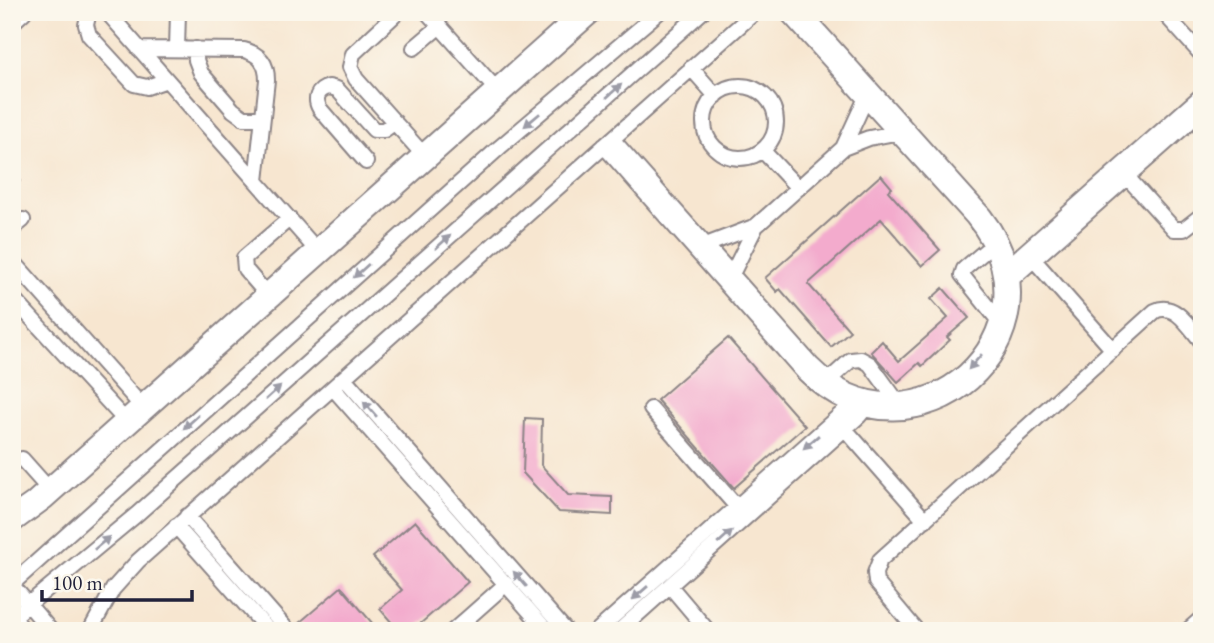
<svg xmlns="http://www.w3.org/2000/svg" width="1214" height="643" font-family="'EB Garamond',serif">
  <rect width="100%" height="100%" fill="#fbf7ec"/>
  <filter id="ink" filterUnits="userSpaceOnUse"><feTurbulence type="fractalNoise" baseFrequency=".0143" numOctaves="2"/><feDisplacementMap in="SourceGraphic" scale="14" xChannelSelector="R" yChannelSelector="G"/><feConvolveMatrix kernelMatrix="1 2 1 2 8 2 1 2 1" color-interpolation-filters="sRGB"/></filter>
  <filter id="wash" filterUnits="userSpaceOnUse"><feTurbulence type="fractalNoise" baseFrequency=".00686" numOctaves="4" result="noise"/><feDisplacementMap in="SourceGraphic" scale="28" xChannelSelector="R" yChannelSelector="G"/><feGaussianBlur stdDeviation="1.57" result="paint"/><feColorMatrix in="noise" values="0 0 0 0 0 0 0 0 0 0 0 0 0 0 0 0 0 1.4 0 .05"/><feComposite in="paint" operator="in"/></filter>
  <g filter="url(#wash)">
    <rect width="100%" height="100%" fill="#f7e6d0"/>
    <g id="blocks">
      <!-- building -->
      <path fill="#f3abcd" d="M881,175l11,13 -4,3 52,59 -18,16 -41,-47 -73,65 42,47 -19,16 -51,-58 -3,3 -12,-14z
        M943,288l26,30 -22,19 3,3 -28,26 -3,-3 -21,19 -27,-30 11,-11 17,20 49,-43 -17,-19z
        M728,338l77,88 -71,62 -77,-88z
        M525,418l17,1 -1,46 27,30 44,2v18l-53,-3 -36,-39z
        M415,521l53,61 -56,49h-13l-19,-22 22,-19 -29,-33z
        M341,587l3,3 35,41h-73l-7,-8z"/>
    </g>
  </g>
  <g filter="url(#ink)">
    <use href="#blocks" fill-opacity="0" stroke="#8c8486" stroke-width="2"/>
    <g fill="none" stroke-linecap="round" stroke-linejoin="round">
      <!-- minor casing -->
      <g stroke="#8c8486" stroke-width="18">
        <path id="minor" d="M89,12l-3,13 3,10 45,49 13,3 20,-7
          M107,12l207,235
          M398,12l-45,42 -3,13 6,12 65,73
          M427,12l67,75
          M1163,12l39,43
          M12,23l12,-11
          M414,48l26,-22
          M139,49l105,1c16,4 23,14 23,30l-11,101
          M177,49l1,-37
          M196,49v11l5,13 32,37 11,8h18
          M691,68l25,28
          M704 122a36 36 0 1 1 72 0a36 36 0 1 1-72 0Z
          M612,139l199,225c102,103 254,-34 162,-146l-187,-206
          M604,146l200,227c112,111 276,-34 180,-158l-182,-203
          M843,148l22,-48
          M763,151l35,37
          M366,162l-46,-53c-6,-10 -3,-19 9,-22l8,2 37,41h10l11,-8
          M12,173v6
          M1127,177l47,52h10l18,-14
          M12,229l11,-9
          M706,245l50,-19 87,-78 26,-10 26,-5
          M991,246l-27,23 -2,6 36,45
          M12,260l127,143
          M1034,260l79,90
          M1004,270l198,-175
          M732,274l24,-48
          M1006,282l6,-3 190,-168
          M264,291l-19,-22 -1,-11 45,-39
          M12,297l111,121
          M344,378l222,253
          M829,380l22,-20 10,-1 9,5 27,37
          M333,388l214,243
          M651,409l86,98
          M845,429l80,91
          M22,459l24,27
          M12,514l20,-14 547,-488
          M187,516l101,115
          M12,526l34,-25 550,-489
          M176,526l93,105
          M12,584l488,-437 159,-135
          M12,585l39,46
          M670,586l38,45
          M12,618l124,-103 566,-503
          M13,618l12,13
          M90,631l23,-42 25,-28 617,-549
          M453,631l53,-47
          M597,631l261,-232
          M619,631l240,-215 10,-12
          M917,631l-41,-49 -1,-9 5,-13 275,-249c20,-10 35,17 47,31
          M1187,631l15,-13"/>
      </g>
      <!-- minor -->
      <use href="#minor" stroke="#fff" stroke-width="14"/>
    </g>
    <!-- one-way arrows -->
    <defs><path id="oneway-solid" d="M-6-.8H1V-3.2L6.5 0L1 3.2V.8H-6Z" transform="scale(1.75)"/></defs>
    <g fill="#9c9ca7">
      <use href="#oneway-solid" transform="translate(614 91) rotate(-42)"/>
      <use href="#oneway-solid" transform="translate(532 120) rotate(140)"/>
      <use href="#oneway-solid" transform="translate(443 242) rotate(-42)"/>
      <use href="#oneway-solid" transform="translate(361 271) rotate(138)"/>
      <use href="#oneway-solid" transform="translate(975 362) rotate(131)"/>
      <use href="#oneway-solid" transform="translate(273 393) rotate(-42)"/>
      <use href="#oneway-solid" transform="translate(370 409) rotate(-131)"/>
      <use href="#oneway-solid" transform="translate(191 422) rotate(138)"/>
      <use href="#oneway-solid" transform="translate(811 442) rotate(139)"/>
      <use href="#oneway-solid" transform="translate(725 537) rotate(-42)"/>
      <use href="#oneway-solid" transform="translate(102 543) rotate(-40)"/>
      <use href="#oneway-solid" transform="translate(520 579) rotate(-131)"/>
      <use href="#oneway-solid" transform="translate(640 593) rotate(139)"/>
    </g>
  </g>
  <!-- margin -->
  <rect width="1214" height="643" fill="none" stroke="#fbf7ec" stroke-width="42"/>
  <!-- scale -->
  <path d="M42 590v10h150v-10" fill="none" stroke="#22223b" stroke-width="3.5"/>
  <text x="52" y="590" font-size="21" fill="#22223b" stroke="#fbf7ec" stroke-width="5" paint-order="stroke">100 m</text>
</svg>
